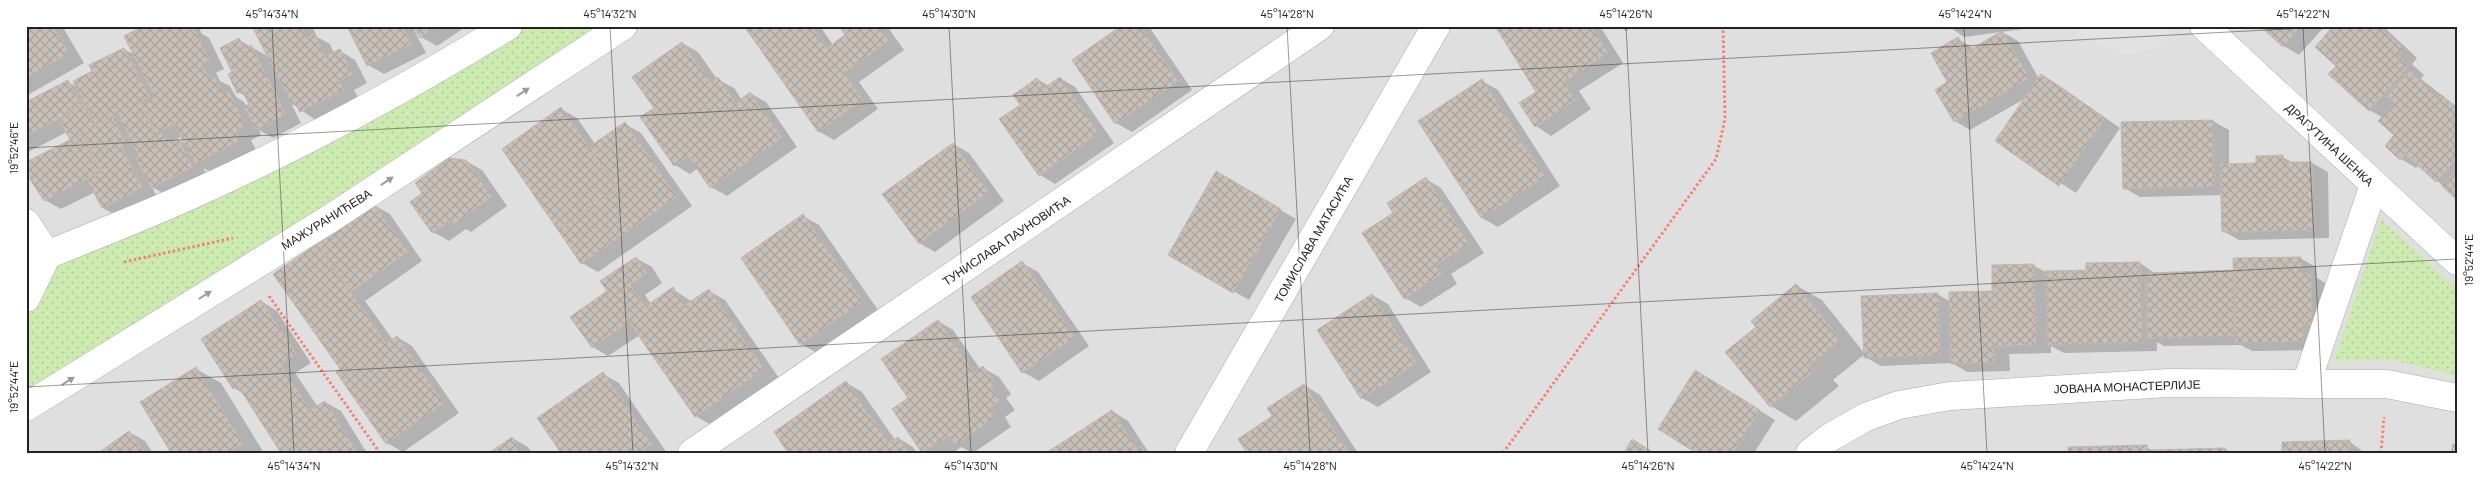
<svg xmlns="http://www.w3.org/2000/svg" width="2483" height="479" font-family="Barlow,sans-serif">
  <defs>
    <pattern id="grass-dots" width="8" height="8" patternUnits="userSpaceOnUse" patternTransform="scale(1.25)"><rect width="8" height="8" fill="#cdebb0"/><path d="M2 2h.1M6 6h.1" fill="none" stroke="#b0c997" stroke-width="1.8" stroke-linecap="round"/></pattern>
    <pattern id="building-cross-hatch" width="8" height="8" patternUnits="userSpaceOnUse" patternTransform="scale(1.25)"><rect width="8" height="8" fill="#c7bfb8"/><path d="M0 0l8 8M0 8l8-8" fill="none" stroke="#aba49e"/></pattern>
  </defs>
  <rect width="100%" height="100%" fill="#f2efe9"/>
  <!-- residential -->
  <path fill="#e0dfdf" d="M26,26h2431v427h-2431z"/>
  <!-- grass -->
  <path fill="url(#grass-dots)" d="M523,26h88l-585,373v-86l26,-53 437,-213z
    M2381,219l76,70v86l-68,-15 -55,1z"/>
  <!-- parking -->
  <path fill="#e2e2e2" d="M2071,26h108l-21,23 -33,5 -48,-18z"/>
  <!-- shadow -->
  <path fill="#0003" fill-rule="evenodd" d="M26,26h36l22,37 -58,33z
    M146,26h52l4,8 7,4 15,31 -8,4 4,8 10,5 6,11 8,5 3,5 3,-2 -3,-8 -9,-5 -4,-19 5,-33 30,17 -15,-31h58l5,11 13,7 4,9 6,-2 15,9 12,23 -13,7 5,9 -42,22 -26,-18 10,20 -28,15 -14,-8 2,5 -10,5 5,10 -45,22 -8,-4 5,8 -40,20 -16,-9 5,10 -38,20 -16,-9 -8,-16 -34,17 -16,-9 26,-59 -4,-9 -41,21v-50l42,-21 9,5 47,-38 11,6zM182,136l4,8 -9,-5z
    M349,26h63l14,27 -42,21 -16,-9z
    M414,26h53l-30,20 -16,-9z
    M745,26h75l13,19 14,-10 -6,-9h53l-5,3 15,21 -45,32 19,27 -44,31 -16,-9z
    M1123,26l27,2 42,62 -60,42 -16,-9z
    M1496,26h104l23,37 -44,28 12,18 -40,27 -15,-10 2,-34z
    M1618,26h15l-7,5z
    M1948,26h83v2l-67,9z
    M2262,26h63l-26,29 -15,-9z
    M2335,26l50,2 32,30 -5,6 12,11 -3,4 36,28v91l-38,-33 -3,3 -15,-9 -5,-24 -14,-18 -13,-7 -31,-45z
    M2002,32l16,9 21,38 2,-4 16,9 63,44 -44,65 -79,-52 29,-43 -56,32 -15,-9 -6,-38 9,-44 15,9z
    M682,43l16,9 19,27 17,9 8,12 8,-7 16,9 31,45 -70,49 -16,-9 -13,-19 -8,6 -15,-9 -20,-57z
    M1060,78l15,9 39,56 -59,41 -15,-9 -3,-96 12,7z
    M1482,81l16,9 62,96 -62,41 -16,-9 -62,-96z
    M561,109l16,9 18,26 30,-20 16,9 51,73 -94,66 -16,-9z
    M2213,121l16,9v35l28,-1 25,-7 12,6h18l16,9 1,66 -90,2 -16,-9 -1,-36 -82,2 -16,-9z
    M953,144l16,9 35,48 -69,51 -16,-9z
    M466,161l16,9 25,36 -36,26 -5,-3 -17,12 -16,-9 -21,-30z
    M1216,173l80,46 -47,81 -80,-46z
    M1426,179l15,9 43,65 -33,21 6,10 -36,23 -16,-9 -10,-84z
    M374,205l16,9 32,47 -57,40 28,39 4,-3 15,9 47,67 -56,39 -16,-9 -45,-74 -67,-95z
    M803,216l16,9 59,85 -61,43 -16,-9z
    M636,258l16,9 10,16 -17,12 6,9 22,-15 19,13 17,-11 16,9 54,78 -68,47 -15,-9 -56,-81 -32,21 -15,-9 16,-56z
    M2300,258l16,9 1,11 10,6 -9,66 -66,1 -11,-6 -77,1 -7,-4v9l-93,2 -13,-7v7l-42,1 1,17 -43,1 -15,-9 -71,3 -16,-9v-3l-32,26 6,6 -43,35 -25,-15 -44,-54 31,-25 39,-41 25,14 43,54 72,-60 14,8 43,-10 40,-26 12,6 42,-1 52,-8 16,11 79,-3z
    M1022,263l16,9 51,74 -50,35 -16,-9z
    M1372,295l16,9 43,68 -53,35 -16,-9z
    M261,301l16,10 34,52 -16,10 23,34 7,-5 16,9 26,42h-85l-38,-59 -10,-6z
    M938,321l15,9 28,40 2,-2 16,9 12,17 -5,4 9,12 -10,7 6,10 -38,26 -12,-6 -8,6h-29l-30,-44 15,-11z
    M196,369l25,14 43,70h-91z
    M603,374l16,9 48,70h-105z
    M1711,380l64,40 -21,33h-55z
    M847,383l15,9 33,48 3,-2 15,9 4,6h-127z
    M1304,385l16,10 38,58h-110z
    M1112,411l16,10 19,29 5,3h-104z
    M129,432l16,9 8,12h-53z
    M512,438l16,9 4,6h-41z
    M2350,442l15,11h-82z
    M2146,447l8,4 71,-2 7,4h-163z"/>
  <!-- building -->
  <path fill="url(#building-cross-hatch)" stroke="#c4b6ab" d="M26,26h27l16,27 -43,25z
    M143,26h45l1,4 5,-2 15,31 -8,5 9,14 4,-2 10,18 5,-3 17,35 -10,5 5,9 -46,24 -21,-40 -18,9 -15,-29 13,-8 -30,-60z
    M252,26h49l6,11 7,-4 11,23 15,-7 13,25 -14,7 5,9 -44,22 -4,-9 -4,2z
    M347,26h55l9,18 -44,22z
    M413,26h25l-18,12z
    M744,26h67l16,22 18,-13 -6,-9h40l10,15 -45,32 19,27 -45,32z
    M1121,26h19l38,55 -63,43 -43,-64z
    M1495,26h96l17,27 -44,29 12,18 -41,27 -16,-24 17,-11z
    M1947,26h21l-20,3z
    M2260,26h41l-18,21z
    M2333,26h46l24,22 -6,7 12,11 -40,45 -41,-37 8,-8 -21,-19z
    M2002,31l27,47 -75,44 -19,-32 12,-8 -16,-29 27,-16 8,15z
    M239,38l5,10 7,-3 35,69 -30,16 -12,-23 5,-3 -7,-13 -5,2 -9,-19 4,-2 -12,-24z
    M682,42l29,40 7,-5 18,26 14,-11 32,46 -72,50 -22,-32 -14,10 -34,-49 14,-9 -22,-31z
    M124,48l26,49 -10,5 17,34 5,-3 5,10 10,-6 16,30 -42,21 -15,-30 3,-1 -21,-43 -23,11 -22,-44 19,-10 -3,-6z
    M2410,71l30,27 2,-3 15,14v50l-21,23 -31,-28 -5,6 -15,-14 9,-11 -16,-14 16,-18 -7,-7z
    M2041,74l64,44 -46,68 -64,-45z
    M1060,77l39,56 -60,43 -40,-57 21,-14 -7,-10 24,-17 7,10z
    M1482,79l63,98 -64,41 -63,-97z
    M68,80l13,25 -11,5 1,3 -45,23v-34z
    M84,103l11,22 17,-9 15,29 -5,3 20,40 -40,20 -15,-29 14,-7 -19,-38 -12,6 -11,-21 12,-6 -1,-3z
    M561,107l57,81 -60,42 -56,-81z
    M2213,120l2,66 -92,3 -2,-67z
    M625,122l52,75 -96,67 -23,-34 60,-42 -29,-41z
    M82,134l19,38 -57,29 -18,-28v-11z
    M953,143l36,49 -70,52 -37,-50z
    M2283,155v7h29l2,68 -92,2 -2,-68 36,-1v-7z
    M449,158l17,2 26,37 -38,27 -2,-5 -20,14 -22,-31 12,-9 -7,-10z
    M2457,169v31l-15,-14z
    M1216,171l65,38 -48,84 -65,-38z
    M1426,177l43,67 -33,21 6,9 -38,25 -42,-66 31,-20 -6,-10z
    M374,204l34,48 -57,40 -34,-48z
    M803,214l60,87 -63,44 -59,-87z
    M317,244l69,99 11,-7 47,67 -58,41 -50,-72 4,-3 -67,-95z
    M636,257l11,16 -17,12 15,22 28,-20 12,18 24,-16 55,80 -69,48 -66,-95 -37,26 -22,-31 37,-26 -7,-10z
    M2301,257l1,17h9l1,51h-9v16l-68,2 -2,-85z
    M1022,261l53,76 -53,36 -51,-76z
    M2140,262l2,80 -95,3 -1,-74 40,-1v-7z
    M2034,264l2,81 -42,1v17l-43,1 -2,-72 43,-1v-26z
    M2234,270l1,66 -88,2 -1,-65z
    M1796,284l45,56 -32,25 5,6 -44,36 -45,-55 31,-25 -5,-6z
    M1938,293l2,62 -76,3 -3,-62z
    M1372,294l45,69 -56,36 -44,-69z
    M261,300l35,54 -15,10 29,46 15,-9 33,52h-77l-43,-67 -5,3 -32,-50z
    M938,320l36,53 9,-7 13,19 -5,3 9,13 -10,7 6,9 -41,28 -6,-9 -27,17 -30,-44 16,-11 -27,-39z
    M196,367l47,77 -15,9h-57l-31,-51z
    M1695,370l65,40 -27,43h-37l-38,-24z
    M603,372l49,72 -12,9h-79l-24,-35z
    M846,381l43,62 9,-6 11,16h-121l-14,-21z
    M1304,384l45,69h-102l-9,-14 34,-23 -5,-8z
    M1112,410l25,39 5,-4 4,8h-100z
    M129,431l16,22h-47z
    M512,437l11,16h-34z
    M1632,439l22,14h-30z
    M2350,440v13h-68v-11z
    M2453,444l4,1v8h-6z
    M2147,445v8h-79v-6z
    M2225,448l1,5h-73l-1,-3z"/>
  <g fill="none" stroke-linecap="round" stroke-linejoin="round">
    <!-- street casing -->
    <g stroke="#a9a9a9" stroke-width="29">
      <path id="street" d="M2204,26l253,235
        M26,223l21,32
        M26,260l21,-5c48,-20 96,-38 144,-60 109,-49 215,-106 317,-169
        M26,298l21,-43
        M2306,384l68,-199
        M26,407l305,-189 292,-192
        M692,453l628,-427
        M1189,453l247,-427
        M1810,453l19,-15 37,-21 33,-12 51,-9 219,-13 137,1h81l70,14"/>
    </g>
    <!-- path -->
    <path stroke="#fa8072" stroke-width="3" stroke-dasharray="2.5 2.5" stroke-linecap="butt" d="M124,262l109,-24
      M269,296l111,157
      M1503,453l213,-294 9,-40 -2,-93
      M2381,453l3,-36"/>
    <!-- street -->
    <use href="#street" stroke="#fff" stroke-width="28"/>
  </g>
  <!-- one-way arrows -->
  <defs><path id="oneway-solid" d="M-6-.8H1V-3.2L6.5 0L1 3.2V.8H-6Z" transform="scale(1.25)"/></defs>
  <g fill="#9c9c9c">
    <use href="#oneway-solid" transform="translate(523 92) rotate(-33)"/>
    <use href="#oneway-solid" transform="translate(387 181) rotate(-33)"/>
    <use href="#oneway-solid" transform="translate(205 295) rotate(-32)"/>
    <use href="#oneway-solid" transform="translate(68 381) rotate(-32)"/>
  </g>
  <!-- ticks -->
  <path fill="none" stroke="#222" stroke-width="1" stroke-opacity="0.45" d="M272,26l22,427M610,26l23,427M949,26l22,427M1287,26l23,427M1626,26l22,427M1964,26l23,427M2303,26l22,427M26,148l2317,-122M26,387l2431,-128"/>
  <g text-anchor="middle" dominant-baseline="central" stroke-width="5" stroke-linejoin="round" paint-order="stroke">
    <!-- street labels -->
    <g font-size="12" fill="#222" stroke="#fff">
      <text transform="translate(2330 144) rotate(43)">ДРАГУТИНА ШЕНКА</text>
      <text transform="translate(326 219) rotate(-32)">МАЖУРАНИЋЕВА</text>
      <text transform="translate(1313 239) rotate(-60)">ТОМИСЛАВА МАТАСИЋА</text>
      <text transform="translate(1006 240) rotate(-34)">ТУНИСЛАВА ПАУНОВИЋА</text>
      <text transform="translate(2127 386) rotate(-2)">ЈОВАНА МОНАСТЕРЛИЈЕ</text>
    </g>
  </g>
  <!-- border -->
  <rect width="2483" height="479" fill="none" stroke="#ffffff" stroke-width="55"/>
  <rect x="28" y="28" width="2428" height="424" fill="none" stroke="#222" stroke-width="2"/>
  <g font-size="12" text-anchor="middle" fill="#222">
    <text x="272" y="18">45°14'34"N</text>
    <text x="610" y="18">45°14'32"N</text>
    <text x="949" y="18">45°14'30"N</text>
    <text x="1287" y="18">45°14'28"N</text>
    <text x="1626" y="18">45°14'26"N</text>
    <text x="1965" y="18">45°14'24"N</text>
    <text x="2303" y="18">45°14'22"N</text>
    <text transform="translate(14 148) rotate(-90)" y="4">19°52'46"E</text>
    <text transform="translate(2469 260) rotate(-90)" y="4">19°52'44"E</text>
    <text transform="translate(14 387) rotate(-90)" y="4">19°52'44"E</text>
    <text x="294" y="470">45°14'34"N</text>
    <text x="632" y="470">45°14'32"N</text>
    <text x="971" y="470">45°14'30"N</text>
    <text x="1310" y="470">45°14'28"N</text>
    <text x="1648" y="470">45°14'26"N</text>
    <text x="1987" y="470">45°14'24"N</text>
    <text x="2325" y="470">45°14'22"N</text>
  </g>
</svg>
